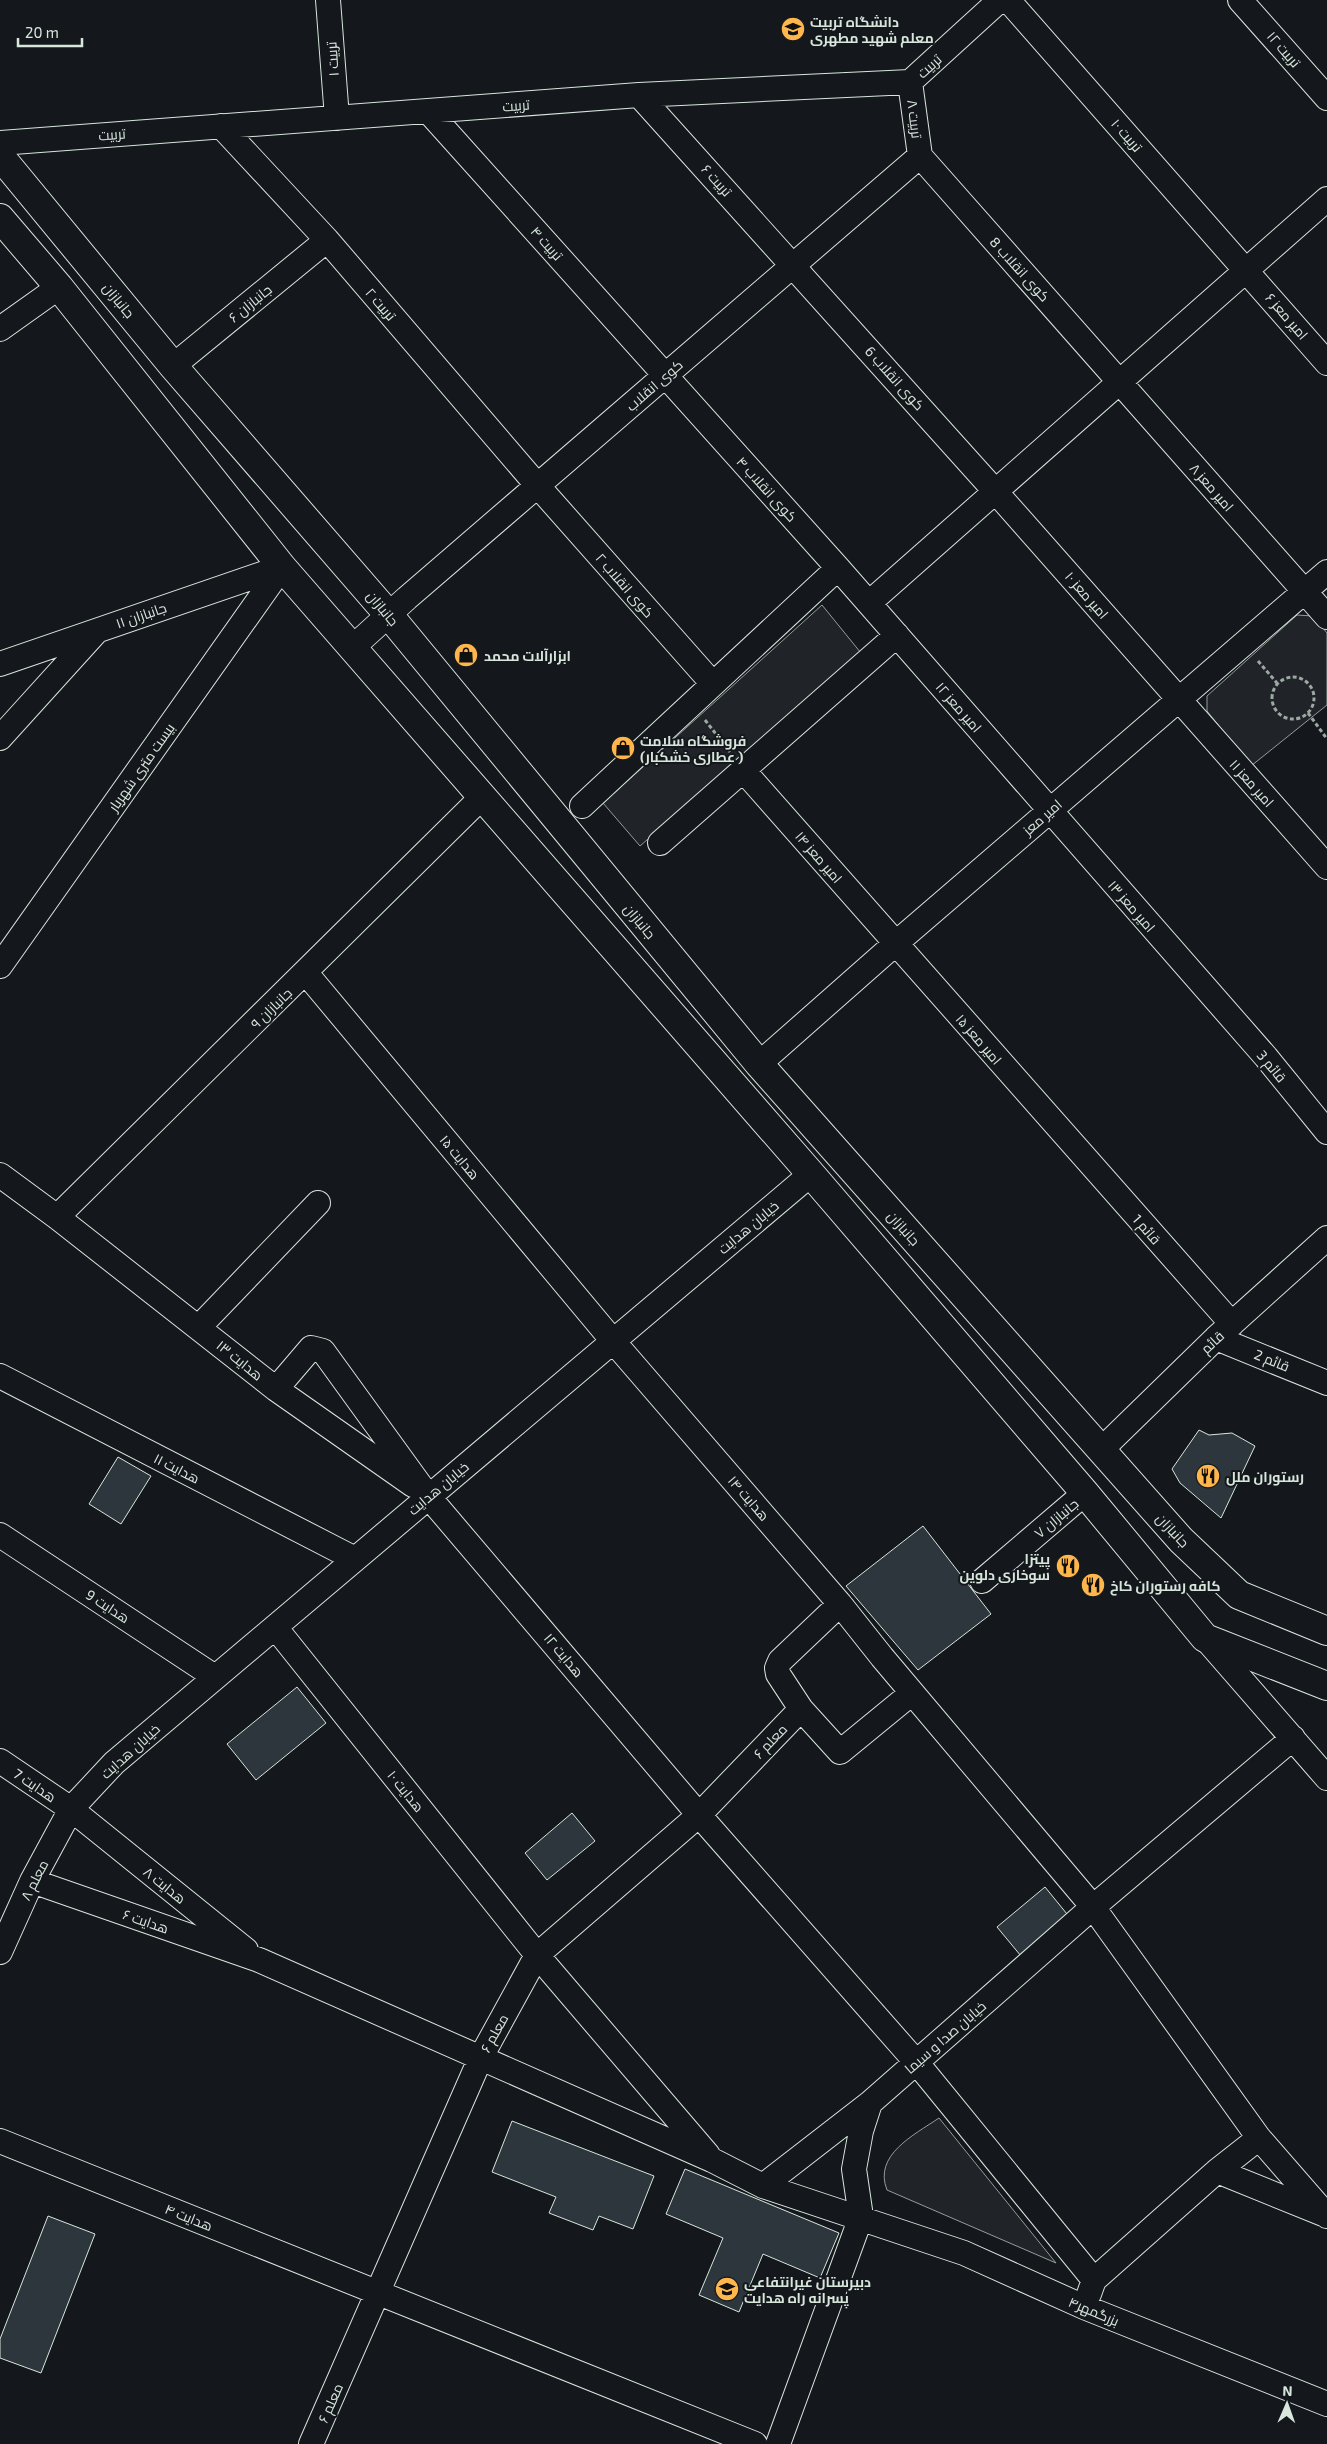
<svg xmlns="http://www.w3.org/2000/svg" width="1327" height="2444" font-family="'Exo 2',Cairo,sans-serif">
  <rect width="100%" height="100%" fill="#14181c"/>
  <!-- green -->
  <path fill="#202428" stroke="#939e99" d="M822,605l39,48 -221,193 -37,-43z
    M1297,615l16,1 14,17v72l-76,61 -44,-55v-15z
    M939,2118l117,145 -169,-73c-14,-35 27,-55 52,-72z"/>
  <!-- building -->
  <path fill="#2c363c" stroke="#d8e6dc" d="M1199,1430l10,5 23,-2 23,13 -34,72 -41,-35 -8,-14z
    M118,1457l33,19 -30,48 -32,-20z
    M923,1526l68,88 -73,56 -72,-84z
    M297,1687l29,36 -70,57 -29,-36z
    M572,1813l23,28 -48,39 -22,-27z
    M1045,1887l22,27 -2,6 -44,36 -24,-29z
    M512,2121l142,55 -21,53 -34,-13 -6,14 -44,-17 7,-16 -64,-25z
    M685,2169l154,64 -19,45 -57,-24 -24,58 -40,-17 24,-57 -57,-24z
    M48,2216l47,18 -54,139 -41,-15v-19z"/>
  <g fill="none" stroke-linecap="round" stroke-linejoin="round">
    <!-- minor casing -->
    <g stroke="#d8e6dc" stroke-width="26">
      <path id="minor" d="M328,0l9,118
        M1008,0l319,363
        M1240,0l87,98
        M910,82l10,74
        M639,95l356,396 332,376
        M428,111l410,457 428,489 61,75
        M221,126l106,114 210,245 176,199
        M0,143l639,-48 271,-13 90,-82
        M920,156l407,461
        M0,329l59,-42
        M173,366l154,-126
        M869,603l458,-404
        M352,648l55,-50 513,-442
        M0,664l282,-97
        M0,738l96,-106
        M743,770l489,554
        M582,806l256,-238
        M660,843l237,-208
        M0,966l282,-399
        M306,973l307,368 227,263 42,53 211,250 166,231 68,78
        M759,1064l136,-120 432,-372
        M0,1175l57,42 219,172 137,96
        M57,1217l426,-421
        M199,1327l119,-124
        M1216,1338l111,45
        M0,1376l355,183
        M276,1389l35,-41 12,3 105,145 271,319 218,248 177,217
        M1101,1450l115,-112 111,-100
        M0,1535l215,142
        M982,1581l103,-88
        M840,1604l-60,57 -3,7 1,6 23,35 39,43 72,-59
        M275,1627l262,328 171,200
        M1205,1638l122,140
        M0,1761l71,48 175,141
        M32,1881l227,79 453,200 51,26 201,67 120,54 243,97
        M0,1952l32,-71 39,-72 43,-46 697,-589
        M0,2141l755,303
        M1217,2171l106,43
        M763,2186l107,-83
        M1089,2294l5,-14 123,-109 42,-33
        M311,2444l170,-387 56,-102 162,-140 102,-106
        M778,2444l83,-227 -7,-48 7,-38 9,-28 223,-196 200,-169"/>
    </g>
    <!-- major casing -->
    <g stroke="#d8e6dc" stroke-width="30">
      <path id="major" d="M0,156l173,210 215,248 371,450 422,476 58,55 88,36
        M0,218l59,69 223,280 529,607 274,319 120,145 122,48"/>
    </g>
    <!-- path -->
    <path stroke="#9da8a2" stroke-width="3" stroke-dasharray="4 2.5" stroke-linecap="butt" d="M1258,661l19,22
      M1272 698a21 21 0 1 1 42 0a21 21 0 1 1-42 0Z
      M1308,713l19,26
      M705,720l25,32"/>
    <!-- minor -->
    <use href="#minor" stroke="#14181c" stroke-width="24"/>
    <!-- major -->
    <use href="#major" stroke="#14181c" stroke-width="28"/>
  </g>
  <!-- icons -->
  <defs>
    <g id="university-disc" transform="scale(1.25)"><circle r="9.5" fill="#ffb74d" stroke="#14181c"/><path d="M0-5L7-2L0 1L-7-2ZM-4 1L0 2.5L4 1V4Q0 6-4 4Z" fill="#111"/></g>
    <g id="shop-disc" transform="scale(1.25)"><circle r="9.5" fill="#ffb74d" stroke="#14181c"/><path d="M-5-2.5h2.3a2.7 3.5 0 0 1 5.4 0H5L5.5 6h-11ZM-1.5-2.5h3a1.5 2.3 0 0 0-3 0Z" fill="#111"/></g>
    <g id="restaurant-disc" transform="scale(1.25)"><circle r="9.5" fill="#ffb74d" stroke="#14181c"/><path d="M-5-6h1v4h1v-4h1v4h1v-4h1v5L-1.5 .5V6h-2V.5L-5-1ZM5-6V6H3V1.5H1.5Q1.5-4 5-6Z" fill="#111"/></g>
    <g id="school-disc" transform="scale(1.25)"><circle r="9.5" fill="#ffb74d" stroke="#14181c"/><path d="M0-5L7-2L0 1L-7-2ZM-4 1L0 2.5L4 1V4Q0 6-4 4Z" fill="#111"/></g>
  </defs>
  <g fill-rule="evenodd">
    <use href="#university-disc" x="793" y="29"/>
    <use href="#shop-disc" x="466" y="655"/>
    <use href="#shop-disc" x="623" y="748"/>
    <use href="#restaurant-disc" x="1208" y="1476"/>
    <use href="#restaurant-disc" x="1068" y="1566"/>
    <use href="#restaurant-disc" x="1093" y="1585"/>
    <use href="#school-disc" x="727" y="2289"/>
  </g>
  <g text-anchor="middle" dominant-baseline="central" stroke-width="4" stroke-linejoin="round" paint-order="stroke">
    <!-- poi labels -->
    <g font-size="14" font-weight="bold" fill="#d8e6dc" stroke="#14181c" text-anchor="start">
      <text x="810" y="21">دانشگاه تربیت<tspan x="810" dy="16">معلم شهید مطهری</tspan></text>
      <text x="484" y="655">ابزارآلات محمد</text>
      <text x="640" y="740">فروشگاه سلامت<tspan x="640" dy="16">(عطاری خشکبار )</tspan></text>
      <text x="1226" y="1476">رستوران ملل</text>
      <text x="1050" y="1558" text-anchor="end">پیتزا<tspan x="1050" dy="16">سوخاری دلوین</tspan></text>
      <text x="1110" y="1585">کافه رستوران کاخ</text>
      <text x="744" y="2281">دبیرستان غیرانتفاعی<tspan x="744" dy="16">پسرانه راه هدایت</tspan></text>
    </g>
    <!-- street labels -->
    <g font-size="14" fill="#d8e6dc" stroke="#14181c">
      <text transform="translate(1284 49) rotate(49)">تربیت ۱۲</text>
      <text transform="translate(332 59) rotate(-94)">تربیت ۱</text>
      <text transform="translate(929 66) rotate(-43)">تربیت</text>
      <text transform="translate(516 105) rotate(-4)">تربیت</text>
      <text transform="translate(915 119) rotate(83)">تربیت ۸</text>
      <text transform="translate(112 134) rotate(-4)">تربیت</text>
      <text transform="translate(1127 135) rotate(49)">تربیت ۱۰</text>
      <text transform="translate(717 180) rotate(48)">تربیت ۶</text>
      <text transform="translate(547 243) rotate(48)">تربیت ۴</text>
      <text transform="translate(1020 269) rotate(48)">کوی انقلاب 8</text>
      <text transform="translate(119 300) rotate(51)">جانبازان</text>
      <text transform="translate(250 303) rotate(-39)">جانبازان ۶</text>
      <text transform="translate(381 304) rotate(49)">تربیت ۲</text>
      <text transform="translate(1287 316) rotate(49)">امیر معز ۶</text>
      <text transform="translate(895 378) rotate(48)">کوی انقلاب 6</text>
      <text transform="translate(654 385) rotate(-41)">کوی انقلاب</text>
      <text transform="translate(1212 487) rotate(49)">امیر معز ۸</text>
      <text transform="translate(767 489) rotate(48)">کوی انقلاب ۴</text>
      <text transform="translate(625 585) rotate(49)">کوی انقلاب ۲</text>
      <text transform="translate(1087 595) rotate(49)">امیر معز ۱۰</text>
      <text transform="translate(383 608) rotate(50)">جانبازان</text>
      <text transform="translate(141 615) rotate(-19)">جانبازان ۱۱</text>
      <text transform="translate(959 707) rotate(49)">امیر معز ۱۲</text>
      <text transform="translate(141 767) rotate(-55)">بیست متری شهریار</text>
      <text transform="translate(1252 783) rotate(48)">امیر معز ۱۱</text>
      <text transform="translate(1042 817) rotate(-41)">امیر معز</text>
      <text transform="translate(819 857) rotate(49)">امیر معز ۱۴</text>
      <text transform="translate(1132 906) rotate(49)">امیر معز ۱۳</text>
      <text transform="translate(640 921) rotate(50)">جانبازان</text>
      <text transform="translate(271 1008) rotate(-44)">جانبازان ۹</text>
      <text transform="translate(979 1039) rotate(49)">امیر معز ۱۵</text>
      <text transform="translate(1272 1066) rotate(50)">قائم 3</text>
      <text transform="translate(460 1157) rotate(50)">هدایت ۱۵</text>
      <text transform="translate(748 1227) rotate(-40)">خیابان هدایت</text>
      <text transform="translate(904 1228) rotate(48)">جانبازان</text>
      <text transform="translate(1147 1229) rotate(49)">قائم 1</text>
      <text transform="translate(1212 1342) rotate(-43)">قائم</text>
      <text transform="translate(240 1360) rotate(39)">هدایت ۱۳</text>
      <text transform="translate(1272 1360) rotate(22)">قائم 2</text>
      <text transform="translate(177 1468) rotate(27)">هدایت ۱۱</text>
      <text transform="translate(438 1488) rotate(-40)">خیابان هدایت</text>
      <text transform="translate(749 1498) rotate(49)">هدایت ۱۴</text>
      <text transform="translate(1056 1518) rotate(-40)">جانبازان ۷</text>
      <text transform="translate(1173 1530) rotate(47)">جانبازان</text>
      <text transform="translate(108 1606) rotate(33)">هدایت 9</text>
      <text transform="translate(564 1655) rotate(50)">هدایت ۱۲</text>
      <text transform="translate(770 1741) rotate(-46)">معلم ۶</text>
      <text transform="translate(130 1751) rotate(-42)">خیابان هدایت</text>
      <text transform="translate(35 1785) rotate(34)">هدایت 7</text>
      <text transform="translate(406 1791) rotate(51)">هدایت ۱۰</text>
      <text transform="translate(34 1880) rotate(-63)">معلم ۸</text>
      <text transform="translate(165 1885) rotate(39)">هدایت ۸</text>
      <text transform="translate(146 1921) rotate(19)">هدایت ۶</text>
      <text transform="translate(494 2033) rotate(-61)">معلم ۶</text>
      <text transform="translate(945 2037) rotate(-41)">خیابان صدا و سیما</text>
      <text transform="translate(189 2217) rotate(22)">هدایت ۴</text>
      <text transform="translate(1094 2311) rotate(23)">بزرگمهر۴</text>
      <text transform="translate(330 2403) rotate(-66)">معلم ۶</text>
    </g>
  </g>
  <!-- north arrow -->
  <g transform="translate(1287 2404) rotate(2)" stroke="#14181c" stroke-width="4" paint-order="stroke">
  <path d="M0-4L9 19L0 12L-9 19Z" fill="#d8e6dc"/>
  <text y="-8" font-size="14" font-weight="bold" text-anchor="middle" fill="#d8e6dc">N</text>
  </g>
  <!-- scale -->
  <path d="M18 38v8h64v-8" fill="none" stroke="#d8e6dc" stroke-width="2.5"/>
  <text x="25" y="38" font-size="15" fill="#d8e6dc" stroke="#14181c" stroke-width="4" paint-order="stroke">20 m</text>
</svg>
